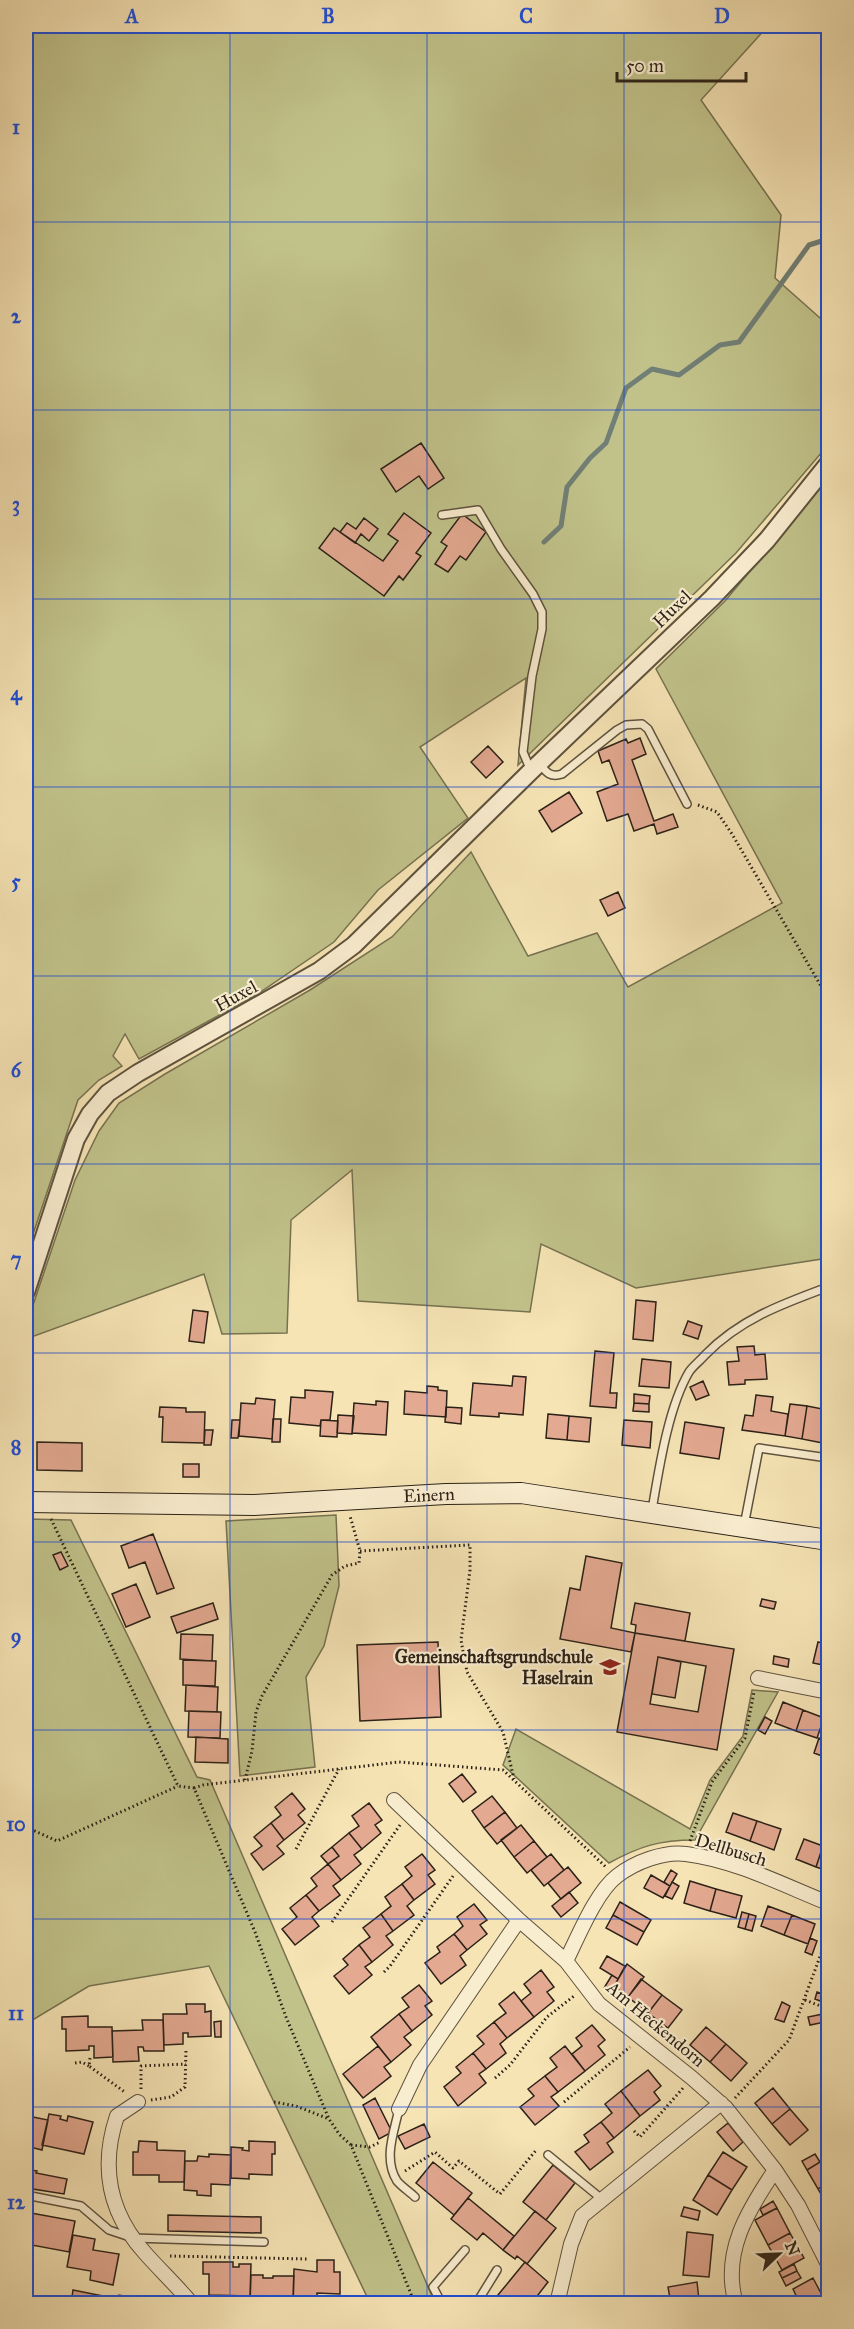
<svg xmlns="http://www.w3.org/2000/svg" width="854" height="2329" font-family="'IM FELL Great Primer',serif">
  <rect width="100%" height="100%" fill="#f6e4b5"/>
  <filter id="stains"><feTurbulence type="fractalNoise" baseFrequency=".00333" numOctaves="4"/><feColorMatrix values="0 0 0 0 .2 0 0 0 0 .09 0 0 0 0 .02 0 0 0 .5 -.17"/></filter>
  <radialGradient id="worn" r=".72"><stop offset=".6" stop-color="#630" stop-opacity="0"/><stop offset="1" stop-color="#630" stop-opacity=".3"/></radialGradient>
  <!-- green -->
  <path fill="#c1c28a" stroke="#767250" stroke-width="1.5" d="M26,26h742l-67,74 80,115 -6,63 53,47v120l-92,108 -218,212 8,-87 -106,69 48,71 -90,72 -44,52 -78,53 -117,64 -14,-25 -12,22 9,10 -23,14 -21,20 -52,155z
    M828,478v780l-192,30 -95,-44 -11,68 -172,-11 -6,-131 -61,50 -4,113 -65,1 -18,-60 -178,65v-13l49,-146 24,-49 20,-28 46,-29 145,-84 82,-53 79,-85 57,104 69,-23 31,54 154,-84 -126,-234 69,-68z
    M336,1515l3,71 -15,60 -18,31 9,90 -75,9 -14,-255z
    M26,1519l45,1 126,257 13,3 225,523h-65l-161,-337 -120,20 -63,38v-395l4,-10 -4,-11z
    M752,1690l26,2 -83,148c-35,0 -55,6 -86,23l-106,-98 13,-36 174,100 20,-49 33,-44z"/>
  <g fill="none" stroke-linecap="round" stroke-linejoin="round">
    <!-- stream -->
    <path stroke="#717f76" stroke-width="5" d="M544,542l17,-16 6,-39 23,-29 16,-15 20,-55 26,-19 27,6 41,-30 19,-3 70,-97 19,-6"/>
  </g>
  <!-- building -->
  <path fill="#e3a991" stroke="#2b2117" stroke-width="1.5" fill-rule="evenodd" d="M421,443l23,35 -16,11 -9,-13 -23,16 -15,-23z
    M404,513l27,20 -15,20 5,3 -18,24 -4,-4 -15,20 -65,-48 15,-20 49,33 15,-20 -10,-7z
    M462,514l24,18 -20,28 -6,-4 -12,16 -13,-8 12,-18 -6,-4z
    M364,518l14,11 -9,12 -8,-7 -6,9 -15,-11 7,-9 9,6z
    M640,738l6,16 -14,6 22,61 19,-7 5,13 -21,7 -3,-10 -20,7 -6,-17 -21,7 -10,-29 21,-8 -9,-24 -7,3 -4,-12 28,-12 2,4z
    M488,746l15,16 -17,16 -15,-16z
    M569,792l13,21 -30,19 -13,-21z
    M618,892l7,16 -17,8 -8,-16z
    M636,1300l20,2 -3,39 -20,-2z
    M193,1310l15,2 -4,31 -15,-2z
    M688,1321l14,5 -4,13 -15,-5z
    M754,1346l1,9 10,-1 2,25 -22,1v4l-16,1 -2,-23 12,-1 -2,-14z
    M595,1351l19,2 -4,40h7l-1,15 -26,-2z
    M642,1359l29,3 -2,26 -30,-2z
    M513,1376l13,1 -3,38 -24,-2v4l-29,-2 3,-32 39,3z
    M703,1381l6,14 -13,5 -6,-13z
    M427,1386l11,1v3l9,1 -1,26 -42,-3 1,-23 22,2z
    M305,1390l28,2 -3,28h-9l-1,6 -31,-3 2,-26 14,1z
    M634,1394l16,2 -1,8 -15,-1z
    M756,1395l17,2 -2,14 17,3 -3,22 -43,-6 3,-15 8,1z
    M256,1398l19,2 -3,39 -33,-3 2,-33 14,1z
    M376,1401l12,1 -2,33 -34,-2 2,-30 22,2z
    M634,1403l15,1v8l-16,-1z
    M790,1404l17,2 -5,33 -17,-3z
    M807,1406l21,4v34l-26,-5z
    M160,1407l26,1v4h19l-1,31 -42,-1 1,-25h-4z
    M446,1407l16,1 -1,16 -16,-2z
    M548,1414l21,2 -2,24 -21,-2z
    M338,1415l16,1 -2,18 -15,-1z
    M569,1416l22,2 -2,24 -22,-2z
    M273,1419h8l-1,23h-8z
    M232,1420h8l-2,18h-7z
    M321,1420l17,1 -1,16 -17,-1z
    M624,1420l28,2 -2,26 -28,-3z
    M685,1422l39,6 -5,31 -39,-6z
    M205,1430h8l-2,15h-7z
    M37,1442l45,1v28l-45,-1z
    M183,1464h16v13h-16z
    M153,1534l21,54 -17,6 -12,-32 -16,6 -8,-22z
    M61,1552l7,14 -8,4 -7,-15z
    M586,1556l36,7 -11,65 24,5 -4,19 -71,-13 10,-51 10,2z
    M136,1584l14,33 -24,10 -14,-33z
    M762,1599l14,3 -2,7 -14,-3z
    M213,1603l5,16 -41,14 -6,-16z
    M635,1603l55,10 -5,28 -50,-8 1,-8 -5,-1z
    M635,1633l99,16 -17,101 -100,-18zM658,1657l48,9 -8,46 -48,-8z
    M181,1634l32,1 -1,26 -32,-2z
    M438,1642l3,75 -81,4 -3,-76z
    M818,1642l10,2v22l-15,-3z
    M774,1656l15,3 -1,8 -15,-3z
    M658,1657l23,5 -6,36 -23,-4z
    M183,1660l33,1 -1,25 -32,-1z
    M186,1685l32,2 -1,25 -32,-1z
    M783,1702l20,8 -7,21 -21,-8z
    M803,1710l21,8 -7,20 -21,-7z
    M189,1711l32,1 -1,26 -32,-1z
    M765,1717l7,4 -7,13 -7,-4z
    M196,1737l32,2v24l-33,-1z
    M819,1738l8,3 -5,15 -8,-3z
    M462,1774l14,18 -13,10 -14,-18z
    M292,1793l13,16 -7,6 7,8 -21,17 -13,-17 10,-8 -6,-8z
    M492,1796l13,16 -21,16 -12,-17z
    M369,1803l13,17 -7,5 6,8 -19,16 -13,-16 10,-7 -7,-10z
    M505,1812l12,16 -20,16 -13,-16z
    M733,1813l24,8 -7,20 -24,-9z
    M757,1821l24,8 -7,21 -24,-9z
    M271,1823l13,17 -7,6 7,8 -21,16 -12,-16 11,-8 -8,-9z
    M521,1825l13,16 -20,16 -13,-17z
    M349,1833l13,16 -8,6 7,9 -20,16 -13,-16 11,-8 -7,-9z
    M804,1839l19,7 -7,21 -20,-8z
    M534,1841l13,16 -20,16 -13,-16z
    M823,1846l5,2v23l-12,-4z
    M332,1847l7,9 -11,8 -7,-8z
    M422,1854l13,16 -7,5 7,9 -21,16 -12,-16 10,-8 -7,-9z
    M551,1854l13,16 -20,16 -13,-16z
    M328,1864l13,16 -8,6 7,9 -21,16 -13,-16 11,-9 -6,-8z
    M568,1867l13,16 -20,16 -13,-16z
    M671,1870l6,4 -7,12 -6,-4z
    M651,1875l19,11 -7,12 -19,-10z
    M690,1881l26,8 -6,22 -26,-8z
    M672,1882l7,4 -7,13 -7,-3z
    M402,1884l12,16 -7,6 7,9 -21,16 -12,-17 10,-8 -6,-9z
    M716,1889l26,7 -6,22 -26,-7z
    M569,1892l9,11 -17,14 -9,-11z
    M306,1895l13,16 -7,6 7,9 -24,19 -13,-16 15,-12 -7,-9z
    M620,1902l31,18 -7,12 -31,-17z
    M474,1904l13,16 -7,5 7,9 -20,16 -13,-16 9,-8 -6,-9z
    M768,1906l24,9 -8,20 -23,-9z
    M742,1912l7,2 -4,15 -7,-2z
    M381,1914l12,17 -7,5 7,9 -21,17 -13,-17 11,-8 -7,-9z
    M749,1914l7,2 -4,15 -7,-2z
    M613,1915l31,17 -7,13 -31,-17z
    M792,1915l23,9 -7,20 -24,-9z
    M454,1934l13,16 -7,6 6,9 -25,19 -16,-21 15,-11 -3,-5z
    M810,1938l7,3 -5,14 -7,-3z
    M359,1945l13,17 -7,5 7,8 -23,19 -15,-18 14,-11 -5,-6z
    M607,1956l18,10 -7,13 -18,-11z
    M627,1964l17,13 -16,20 -14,-11z
    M541,1970l13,17 -7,5 7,9 -20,16 -13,-16 10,-8 -7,-9z
    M612,1975l6,4 -7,13 -7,-4z
    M641,1979l21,16 -14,18 -20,-16z
    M419,1985l13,16 -7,5 7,9 -20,16 -13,-17 10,-7 -7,-9z
    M514,1992l20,25 -27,21 -13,-16 12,-9 -7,-9z
    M817,1992l11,4v8l-13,-5z
    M662,1995l20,15 -14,18 -20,-15z
    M782,2002l8,4 -6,16 -9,-3z
    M186,2004h19v8l6,-1v25l-23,1v-4h-5v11l-19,1 -1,-31h24z
    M399,2014l13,17 -8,6 7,8 -20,17 -20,-25z
    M823,2014l2,8 -15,3 -2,-8z
    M88,2016v11h24l1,30 -19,1v-12h-5v4l-23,1v-22h-4v-12z
    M142,2020h21l1,31h-20l-1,-4h-5l1,14 -26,1 -1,-31 31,-1z
    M221,2021v16h-6l-1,-15z
    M494,2022l13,16 -7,6 6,9 -20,16 -13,-16 11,-9 -7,-8z
    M592,2025l13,15 -7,6 7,9 -20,16 -13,-17 10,-8 -6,-8z
    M706,2027l20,17 -16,18 -20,-17z
    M726,2044l21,19 -16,18 -21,-19z
    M378,2046l13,16 -7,5 7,9 -28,22 -20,-24z
    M565,2046l20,25 -27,21 -13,-16 12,-9 -7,-9z
    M473,2053l13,16 -7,5 7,9 -28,23 -14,-19 17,-14 -5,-6z
    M648,2070l13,16 -7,6 6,8 -20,16 -19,-25z
    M545,2076l13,16 -7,5 8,9 -24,19 -15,-18 14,-11 -6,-7z
    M773,2088l17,21 -18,15 -17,-21z
    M621,2091l19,25 -26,22 -13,-16 11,-9 -7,-9z
    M375,2098l17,34 -13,7 -16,-34z
    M790,2109l18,21 -18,15 -18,-21z
    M49,2114l12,2 -1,3 7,2 1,-5 25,6 -9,32 -42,-9z
    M28,2116l20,4 -6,30 -16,-4v-28h2z
    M601,2122l13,16 -7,5 6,9 -23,18 -15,-18 14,-10 -5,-7z
    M728,2123l15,19 -10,9 -16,-19z
    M424,2124l6,13 -25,12 -7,-13z
    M139,2141l18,1v8l28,1 -1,31h-25v-7h-26v-23h5z
    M249,2141l26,1v12h-3v21l-23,-1v5l-18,-1v-31l12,1 -1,2 7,1z
    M723,2152l24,15 -15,23 -24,-15z
    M209,2154l22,1 -1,30 -19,-1v12l-14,-1v-4l-13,-1 1,-29h12l1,-5 11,1z
    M815,2154l5,8 -13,8 -5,-9z
    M828,2157v25l-10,7 -11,-19z
    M433,2162l39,31 -18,22 -38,-32z
    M553,2165l22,18 -29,37 -23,-18z
    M26,2169l11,2 -1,2 31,6 -3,15 -31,-5v-4l-7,-1z
    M708,2175l24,15 -15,25 -24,-15z
    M828,2182v24l-10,-17z
    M468,2198l46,38 -11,14 -20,-17 -6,7 -26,-21z
    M773,2201l4,7 -14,7 -3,-6z
    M684,2207l16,4 -2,9 -17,-4z
    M777,2208l13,25 -22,12 -13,-25z
    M535,2211l21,17 -29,36 -10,-8 -2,3 -12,-9z
    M31,2213l44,8 -6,31 -43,-8z
    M168,2215l93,2v16l-93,-2z
    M687,2232l26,3 -4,42 -26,-2z
    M790,2233l14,25 -22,12 -14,-25z
    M73,2235l22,4 -2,11 26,4 -6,31 -23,-5 1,-9 -24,-4z
    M317,2260h17v12h6v22l-23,-1v5h-24l1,-29 23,3z
    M203,2262h30v5h6v-3h12l-1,32 -41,-1v-21h-6z
    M525,2262l23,20 -17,22h-23l-10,-9z
    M794,2264l3,7 -15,7 -3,-6z
    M797,2271l4,7 -15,8 -4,-8z
    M251,2275h12v3h10v-2h21l-1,28 -43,-1z
    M813,2278l11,21 -9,5h-15l-7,-15z
    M697,2282l2,18 -28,4 -3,-17z
    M73,2290l45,9 1,-4 31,6v3h-79z"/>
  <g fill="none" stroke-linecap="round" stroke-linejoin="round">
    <!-- service casing -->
    <g stroke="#5e523e" stroke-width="10">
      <path id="service" d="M442,515l36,-5 23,39 32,45 9,18v17l-10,47 -9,76 8,19
        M539,763c7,9 11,15 23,11l55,-44 9,-5 16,-1 6,5 39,75
        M652,1510c7,-41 16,-102 37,-138 4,-6 11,-11 16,-17 35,-36 77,-51 123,-68
        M744,1526l15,-78 69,10
        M399,2109c-5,23 -16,50 -2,72 5,6 13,11 18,16
        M548,2155l55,45
        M26,2195l55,11 28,24 24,8 131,4
        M442,2304l-9,-17 32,-37
        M476,2304l21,-34"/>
    </g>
    <!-- minor casing -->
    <g stroke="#5e523e" stroke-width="16">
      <path id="minor" d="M758,1678l70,14
        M394,1800l125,120 47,41 33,43 93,74 34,30 49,62 23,35 30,59
        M566,1961c12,-24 30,-69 51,-85 18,-14 47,-25 69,-22 49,6 97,31 142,49
        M138,2102l-21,14c-17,51 -8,97 28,137 15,17 32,33 47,51
        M399,2109l21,-44 99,-145
        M557,2304l14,-60 11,-28 139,-113
        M736,2304c-15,-51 12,-94 39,-134"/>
    </g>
    <!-- tertiary casing -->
    <g stroke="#5e523e" stroke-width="20">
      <path id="tertiary" d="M26,1292l50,-153 14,-25 18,-21 30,-20 181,-102 35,-26 177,-174 181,-173 55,-58 61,-76"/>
    </g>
    <!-- secondary casing -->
    <g stroke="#2b2117" stroke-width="22">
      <path id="secondary" d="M26,1502l228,3 192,-11 75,-1 307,47"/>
    </g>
    <!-- path -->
    <path stroke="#2b2117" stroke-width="3" stroke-dasharray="1.5 3" stroke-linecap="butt" d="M698,805l19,7 15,22 96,164
      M51,1519l127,267 16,2 61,144 31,85 43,102 10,15 12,11 64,159
      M360,1551l110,-6v25l-9,70 6,32 36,60 11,47
      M245,1780l7,-29 4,-39 6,-16 70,-121 13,-9 14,-3 1,-12 -10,-35
      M194,1788l9,-3 196,-23 104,8 104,98
      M26,1827l31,14 121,-55
      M690,1841l22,-59 33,-44 9,-46
      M296,1849l43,-80
      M332,1922l68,-97
      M384,1972l6,-6 63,-90
      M805,2000l23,9
      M90,2058l-1,8 37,27
      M75,2063l7,-1 7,4
      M495,2078l15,-13 37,-48 27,-21
      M141,2089v-23l45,-2
      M735,2098l54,-58 39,-105
      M151,2100l20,-3 14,-10 1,-38
      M274,2102l22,4 33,13
      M564,2102l66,-55
      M634,2131l6,6 43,-49
      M351,2145l19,2 10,-5
      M405,2171l30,-19 18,16 6,-7 41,33 37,-45
      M170,2256l137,3"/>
    <!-- service -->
    <use href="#service" stroke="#f9edcf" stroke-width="7"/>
    <!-- minor -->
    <use href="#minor" stroke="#f9edcf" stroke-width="14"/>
    <!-- tertiary -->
    <use href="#tertiary" stroke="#f9edcf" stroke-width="16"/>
    <!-- secondary -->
    <use href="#secondary" stroke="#f9edcf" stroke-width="20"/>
  </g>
  <!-- grid -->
  <path fill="none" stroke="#1d4ed8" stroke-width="1.5" stroke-opacity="0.55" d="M230,26v2278M427,26v2278M624,26v2278M26,222h802M26,410h802M26,599h802M26,787h802M26,976h802M26,1164h802M26,1353h802M26,1542h802M26,1730h802M26,1919h802M26,2107h802"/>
  <!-- icons -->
  <defs>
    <g id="school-bare" transform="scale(1.62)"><path d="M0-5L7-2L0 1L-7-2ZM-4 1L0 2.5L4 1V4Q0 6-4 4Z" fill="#8f2418" stroke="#f9edcf" stroke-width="2.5" paint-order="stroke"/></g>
  </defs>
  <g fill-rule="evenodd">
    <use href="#school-bare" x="610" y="1667"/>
  </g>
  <g text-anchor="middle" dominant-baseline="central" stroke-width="4.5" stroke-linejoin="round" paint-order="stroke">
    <!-- street labels -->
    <g font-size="18" fill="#2b2117" stroke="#f9edcf">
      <text transform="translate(672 609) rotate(-44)">Huxel</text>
      <text transform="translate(236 996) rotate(-29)">Huxel</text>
      <text transform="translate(429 1495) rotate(-3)">Einern</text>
      <text transform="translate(731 1850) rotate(17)">Dellbusch</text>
      <text transform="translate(656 2024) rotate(40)">Am Heckendorn</text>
    </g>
    <!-- poi labels -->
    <g font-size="18" font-weight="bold" fill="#2b2117" stroke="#f9edcf" text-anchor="end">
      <text x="593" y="1657">Gemeinschaftsgrundschule<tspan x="593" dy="21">Haselrain</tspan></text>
    </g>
  </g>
  <!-- margin -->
  <rect width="854" height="2329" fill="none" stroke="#f6e4b5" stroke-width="66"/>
  <!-- north arrow -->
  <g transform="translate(779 2254) rotate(67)" stroke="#f9edcf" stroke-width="4.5" paint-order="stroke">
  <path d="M0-4.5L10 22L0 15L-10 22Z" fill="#2b2117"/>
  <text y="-9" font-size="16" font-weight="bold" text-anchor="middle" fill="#2b2117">N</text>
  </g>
  <!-- scale -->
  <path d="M617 72v9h129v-9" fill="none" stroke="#2b2117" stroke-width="3"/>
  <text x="626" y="72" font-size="18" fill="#2b2117" stroke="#f9edcf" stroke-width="4.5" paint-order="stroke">50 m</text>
  <rect x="33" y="33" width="788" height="2263" fill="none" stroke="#1d4ed8" stroke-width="2"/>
  <g font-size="20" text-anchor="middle" font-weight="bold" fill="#1d4ed8">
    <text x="132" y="23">A</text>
    <text x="328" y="23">B</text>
    <text x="526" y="23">C</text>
    <text x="722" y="23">D</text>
    <text x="16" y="134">1</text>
    <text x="16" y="323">2</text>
    <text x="16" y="511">3</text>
    <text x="16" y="700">4</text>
    <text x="16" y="888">5</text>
    <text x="16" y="1077">6</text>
    <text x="16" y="1266">7</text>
    <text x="16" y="1454">8</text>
    <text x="16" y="1643">9</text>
    <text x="16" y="1831">10</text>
    <text x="16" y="2020">11</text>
    <text x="16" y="2209">12</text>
  </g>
  <rect width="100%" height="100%" filter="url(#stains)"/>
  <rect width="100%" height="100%" fill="url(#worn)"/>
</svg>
